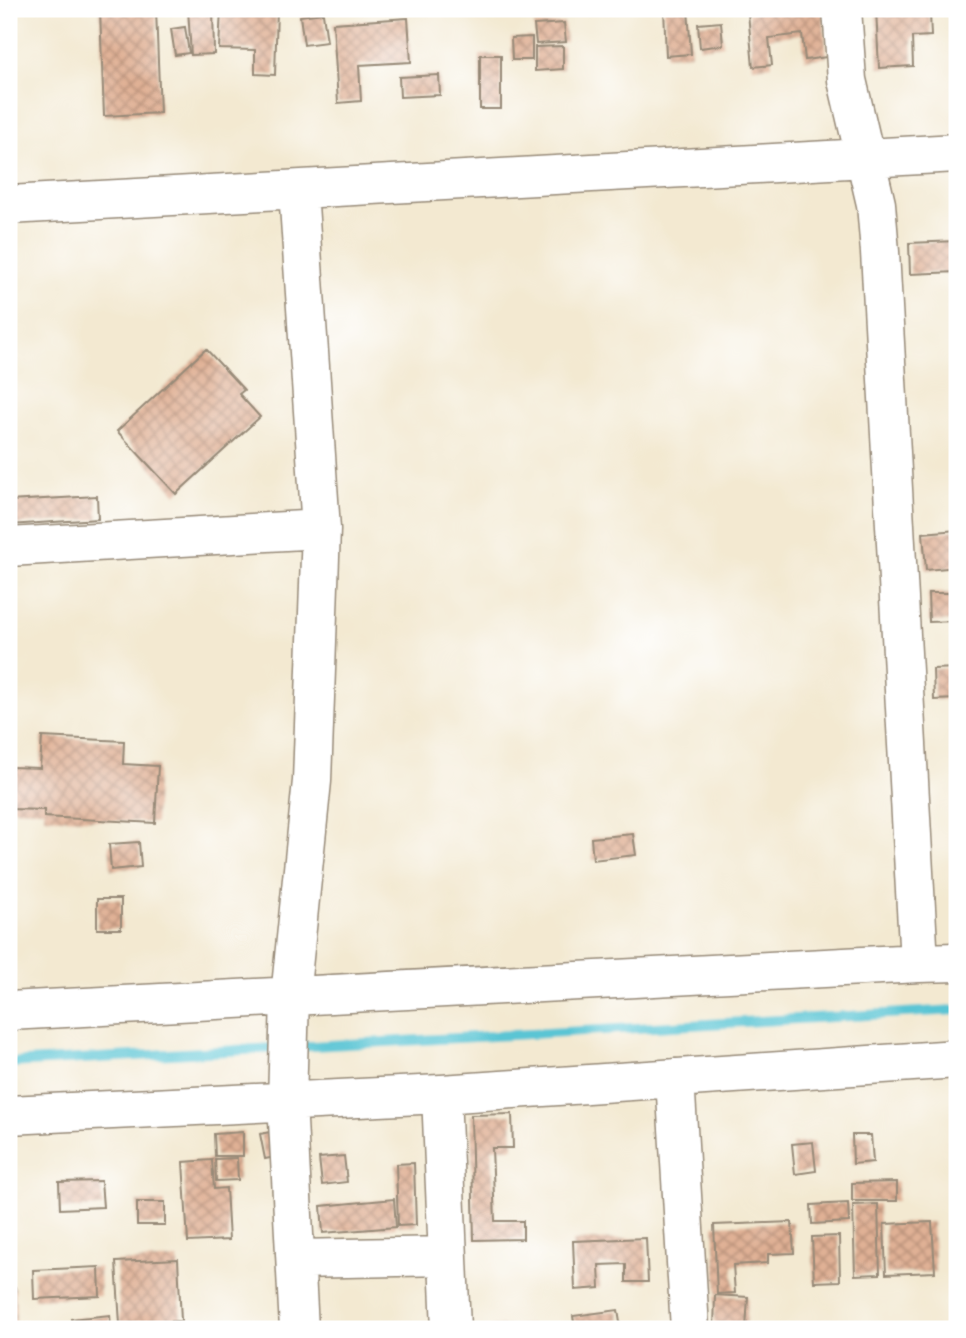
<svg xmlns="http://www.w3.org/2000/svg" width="966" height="1338" font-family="Mynerve,sans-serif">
  <defs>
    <pattern id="building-cross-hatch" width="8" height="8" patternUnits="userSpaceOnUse" patternTransform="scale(1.75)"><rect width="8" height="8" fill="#e0b195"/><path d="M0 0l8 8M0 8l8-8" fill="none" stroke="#b79079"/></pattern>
  </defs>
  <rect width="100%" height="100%" fill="#fff"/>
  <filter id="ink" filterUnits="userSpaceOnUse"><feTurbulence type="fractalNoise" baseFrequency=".0143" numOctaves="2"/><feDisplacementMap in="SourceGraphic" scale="14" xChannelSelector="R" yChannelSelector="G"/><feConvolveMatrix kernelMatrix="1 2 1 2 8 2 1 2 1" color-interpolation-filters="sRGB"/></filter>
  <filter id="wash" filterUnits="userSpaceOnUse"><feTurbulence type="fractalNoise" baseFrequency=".00686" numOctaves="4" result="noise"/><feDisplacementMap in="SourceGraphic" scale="28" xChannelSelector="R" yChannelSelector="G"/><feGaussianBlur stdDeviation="1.57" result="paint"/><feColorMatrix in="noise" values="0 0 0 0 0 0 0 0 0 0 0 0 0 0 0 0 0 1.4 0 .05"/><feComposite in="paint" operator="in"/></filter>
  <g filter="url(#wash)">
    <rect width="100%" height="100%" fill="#f3e9d1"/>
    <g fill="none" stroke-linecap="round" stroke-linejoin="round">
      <!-- stream -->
      <path stroke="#5ac5d4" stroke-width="10" d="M9,1063l948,-53"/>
    </g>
    <g id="blocks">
      <!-- building -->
      <path fill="url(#building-cross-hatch)" d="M156,9l4,104 -56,3 -4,-106z
        M188,9h25l1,45 -23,1z
        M221,9h56l-2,66 -20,-1v-24l-36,-1z
        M664,9h24l3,45 -25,2z
        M787,9h36l4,48 -22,3 -3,-26 -33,4 3,27 -19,2 -5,-54z
        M876,9h27v5l27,-1 1,23 -19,1 1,29 -34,2z
        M323,13l4,29 -23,3 -4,-29z
        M408,18l3,44 -52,3 2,36 -23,2 -5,-80z
        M721,22l2,23 -23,3 -2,-24z
        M564,23l2,19 -30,2 -2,-19z
        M185,27l4,26 -14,2 -4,-26z
        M532,37v23h-20l-1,-22z
        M563,46v23l-28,2v-24z
        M480,55h21v54h-21z
        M439,75l1,20 -40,2 -1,-20z
        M957,241v31l-47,2 -1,-31z
        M206,349l38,41 -5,4 21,23 -84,77 -59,-63z
        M97,496l1,23 -89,6v-24z
        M957,530v37l-31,3 -3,-37z
        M928,593h29v28l-28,1z
        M957,668v31l-23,1 -1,-31z
        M42,737l82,4 -1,23 35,2 -3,57 -111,-6v-7l-35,-1 2,-42 29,1z
        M633,834l3,21 -43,5 -2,-22z
        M139,842l2,25 -30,3 -2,-26z
        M97,899h24v30h-24z
        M512,1114l1,34h-21l3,73h28v18l-49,1 -3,-125z
        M275,1131l5,25 -15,3 -5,-25z
        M243,1132v24h-28l-1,-22z
        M852,1135h19l2,27 -20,2z
        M813,1142l3,29 -21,3 -3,-30z
        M344,1156l3,26 -25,3 -3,-27z
        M237,1158l1,22 -22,1 -1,-22z
        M212,1160l2,29 12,-1 3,52 -41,2 -5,-80z
        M414,1163l2,62 -18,1 -2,-62z
        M101,1181l2,26 -43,2 -1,-27z
        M897,1182v19h-45v-18z
        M394,1199l2,28 -73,6 -2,-27z
        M137,1202h28v23h-28z
        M848,1203l1,19 -37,2 -1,-19z
        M878,1204l2,70 -25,1 -2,-70z
        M792,1222l2,31 -26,1v9l-35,2 2,28 -18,1 -3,-69z
        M932,1222l3,50 -49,2 -2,-50z
        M839,1236l1,45 -26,1 -2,-45z
        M646,1238l2,44h-22v-18l-27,1 1,23 -25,2 -2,-49z
        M178,1259l3,62 -61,3 -4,-62z
        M99,1267l1,29 -66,3 -1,-29z
        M9,1287h6l1,42h-7z
        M715,1295l33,2 -2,32h-32z
        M618,1310l3,19h-46l-2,-13z
        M110,1315l1,14h-39l-1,-10z
        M532,1325v4h-43v-2z"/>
    </g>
  </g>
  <g filter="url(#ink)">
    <use href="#blocks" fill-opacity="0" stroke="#978a78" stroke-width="2"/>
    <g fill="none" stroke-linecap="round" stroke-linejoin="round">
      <!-- street casing -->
      <g stroke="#978a78" stroke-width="41">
        <path id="street" d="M842,9l5,71 29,124 4,48 39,711 38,-1
          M298,190l23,339 -9,252 -22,216 -3,105 12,227
          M9,205l948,-52
          M9,547l312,-18
          M9,1011l910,-48
          M675,1078l15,251
          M441,1094l10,235
          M9,1115l432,-21 516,-35
          M296,1259l152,-3"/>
      </g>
      <!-- street -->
      <use href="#street" stroke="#fff" stroke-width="38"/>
    </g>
  </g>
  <!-- margin -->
  <rect width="966" height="1338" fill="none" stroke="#fff" stroke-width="35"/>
</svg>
